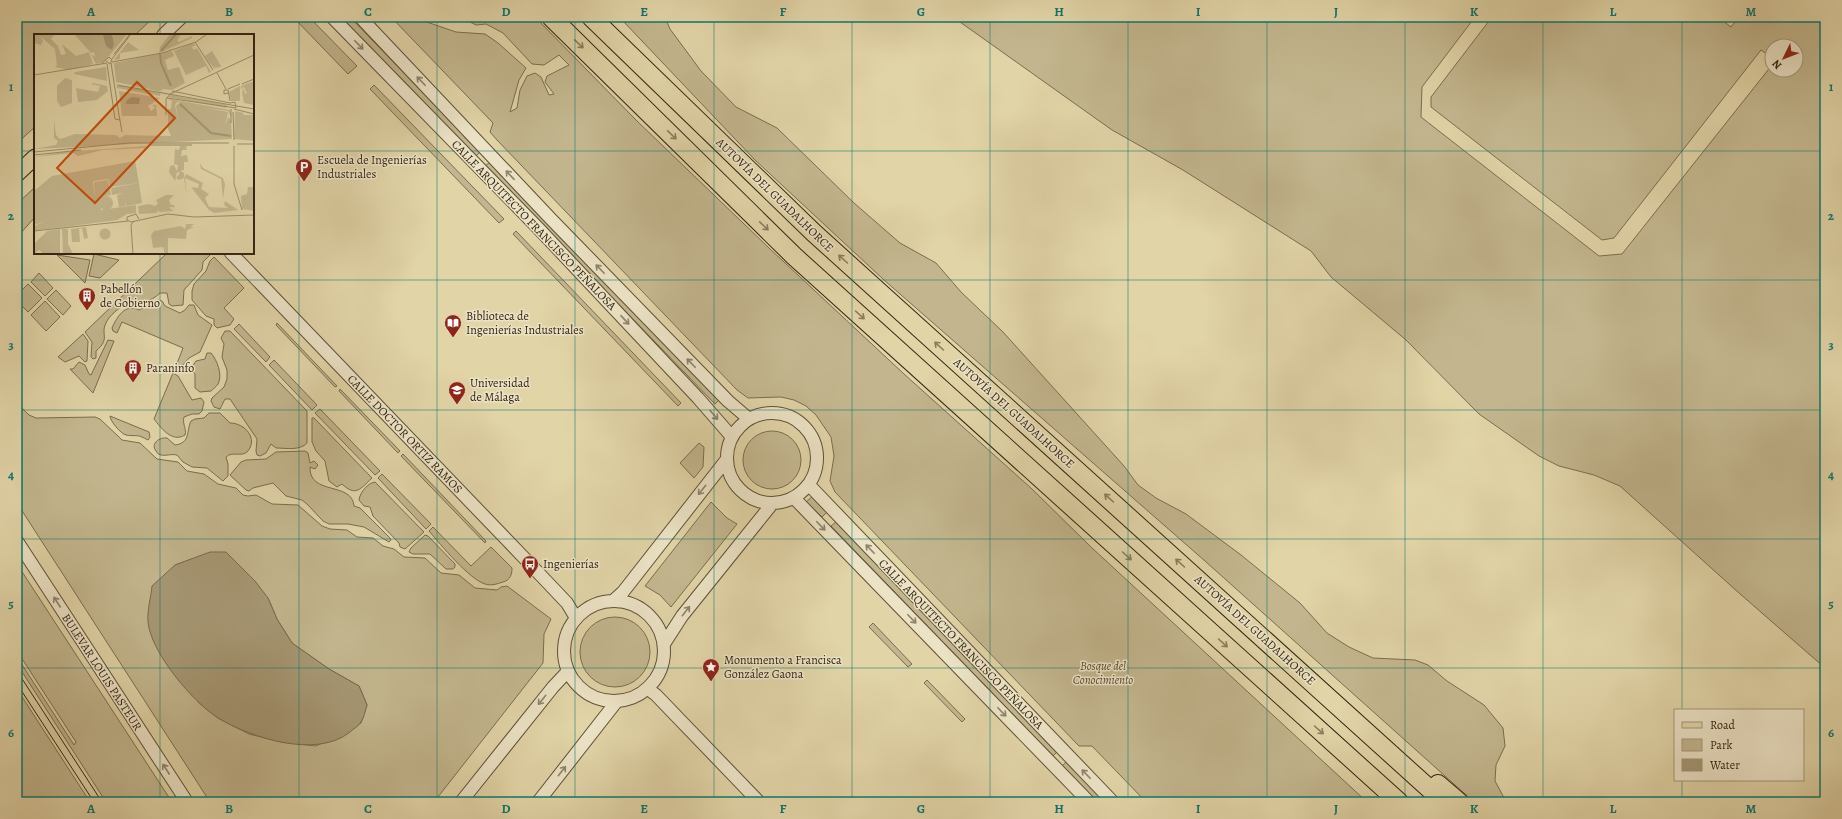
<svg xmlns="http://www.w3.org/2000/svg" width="1842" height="819" font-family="Alegreya,serif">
  <rect width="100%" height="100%" fill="#e1d4a7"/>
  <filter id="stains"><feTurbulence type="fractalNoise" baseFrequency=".005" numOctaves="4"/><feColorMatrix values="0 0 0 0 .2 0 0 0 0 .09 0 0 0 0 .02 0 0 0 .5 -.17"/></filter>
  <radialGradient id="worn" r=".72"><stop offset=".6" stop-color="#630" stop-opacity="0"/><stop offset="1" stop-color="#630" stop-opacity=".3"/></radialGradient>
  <!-- green -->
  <path fill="#c3b68e" stroke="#7a6d50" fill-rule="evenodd" d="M17,17h137l-19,18h-100v92l-18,16z
    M298,17h11l48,49 -9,8 -53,-55z
    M341,17h9l130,135 -4,4z
    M391,17h26l7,4 32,11 29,2 13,9 28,25 -7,12 -9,32 7,-4 3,-18 7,-14 8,-3 6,4 8,18 5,-1 -9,-12 2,-6 22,-11 -10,-10 -15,10 -12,-1 -29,-31 -17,-9 -10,1 -16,-8h75l101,103 133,128 135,126 128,115 59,58 276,255h-221l-54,-56h-13l-244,-254 -5,-11 4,-25 -3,-19 -15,-22 -10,-9 -12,-6 -13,-3 -33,1 -11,-8 -240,-250 -7,-8 3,-9z
    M627,17h38l5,12 31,42 35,36 41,21 77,75 46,40 36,20 25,29 42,40 121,134 14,19 18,13 30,16 55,41 59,48 27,30 22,14 24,11 42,2 13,5 19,16 37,24 19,23 2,18 -9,19 -1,16 8,15 7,6h-36l-269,-241 -321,-281 -129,-120 -132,-139z
    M953,17h522l-53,70 -1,30 178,139 23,-2 150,-189v5h24v-24h-24v12l-11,-8 -147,188 -12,2 -171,-133v-10l61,-80h226l13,10 8,-10h86v651l-86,-75 -119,-107 -26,-11 -35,-9 -20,-10 -60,-42 -73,-74 -75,-63 -20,-26 -128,-81 -71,-40z
    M374,85l130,134 -5,4 -129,-134z
    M490,162l229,238 -4,4 -230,-238z
    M35,187v30l-15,17 -3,-2v-28z
    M516,231l165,172 -3,3 -165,-172z
    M167,253l44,1 -8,8 -1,8 -18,20 -1,15 -11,1 -3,-2 -2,-11h-7c-10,10 -20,9 -34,10 -6,5 -17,12 -20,20 -6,12 5,15 -10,28v7l-3,1 -2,-2 1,-15 -7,-10z
    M94,254l25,6 -19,18 -11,-2z
    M57,255l33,5 -5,23z
    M214,257l30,31 -20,20 10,11 -4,6 -13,3 -3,-3v-6l-8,-3 -14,-16v-9l2,-7 12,-13 4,-10z
    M39,273l14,15 -8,8 -14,-14z
    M28,284l14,14 -14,14 -11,-11v-6z
    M56,290l15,16 -8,9 -16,-16z
    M158,300l4,1 3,5 15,7 5,-3 4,-5h5l4,10 14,10 -12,27 -11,6 -6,7 -7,1 7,-18 -61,-26 -5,11 -4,-2 -1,-3c5,-11 13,-25 27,-18z
    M45,301l15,16 -14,14 -15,-16z
    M277,323l60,63 -2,1 -59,-62z
    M239,324l31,33 -4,5 -32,-33z
    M225,331h5l77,80v32c-7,8 -21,5 -31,5l-5,-4 -5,9 -6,3 -3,-1 -1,-4 1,-12 -27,-40h-5l-5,10 -6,-2 -3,-6 1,-3 12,-11 3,-8v-9l-5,-13 2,-13 -3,-6z
    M83,334l5,7 -1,20 -2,1 -6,-6 -14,6 -7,-5z
    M108,340l6,1 -21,52 -23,-24h3l6,-7 6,3 4,9 2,1z
    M207,353h4c6,7 12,22 7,31 -2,3 -5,5 -7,7l-11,1 -5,-4v-14l-3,-3v-4l4,-6 9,-2z
    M274,360l43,45 -5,5 -43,-45z
    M173,373l5,3 14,24 9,-2 3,4 -2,9 -3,3h-7l-8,3c-2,7 3,12 1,18 -13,8 -24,-7 -31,-16z
    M340,389l60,62 -2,2 -59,-62z
    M17,403l12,12 7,3 59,-1 5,2 19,18 3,3 18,3 17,16 21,3 9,9 17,3 14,10 18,4 7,7 5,1 8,-1 16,9 26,1 24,21 8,3 17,1 10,7 16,1 10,8 11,3 10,8 21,1 16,15 18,2 16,13 22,2 4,-3 6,-1 44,33 -7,15 -1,29 -109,139h-224l-193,-299zM192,559l76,39 9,21 15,24 37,26 30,17 8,19 -6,18 -45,23 -34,-4 -33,-8 -31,-16 -20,-16 -23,-137z
    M320,409l60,62 -5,4 -60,-62z
    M209,413h11l10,10c15,0 29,16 17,29 -6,5 -15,-1 -21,5l2,7v12l-5,5 -16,-13 -15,-1 -9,-5 -6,-7c-7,-2 -17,4 -21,-4 -6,-8 4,-14 11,-13l8,7c16,-2 11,-14 16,-24l4,-2 9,-1z
    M110,416l39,16 1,5 -2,3c-12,-7 -12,-3 -22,-5 -5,-1 -16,-14 -16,-19z
    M312,418h2l58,60c-12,11 -16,19 -30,6l-5,3 -8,-6 -4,-20 -9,-10 -4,-9z
    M743 460a29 29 0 1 1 58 0a29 29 0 1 1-58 0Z
    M699,443l5,4 -1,20 -9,11 -14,-15z
    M305,451l3,2 2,10 4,-2 4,4 -3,4 -5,-2c-1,29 42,14 44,39l6,2 29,29 2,3 -2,2 -25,-15 -16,-3h-19l-6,-3 -16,-17 -5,-4 -16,-4 -13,-13 -20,5 -4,3 -3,-1 -16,-15 11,-13 5,-2 20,-1 10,-7z
    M403,454l83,87 -1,2 -84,-87z
    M382,474l49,50 -5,5 -48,-51z
    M375,482l49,50 -19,17 -5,-2 -1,-4 -26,-27 -3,-9 -6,-1 -5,-6c1,-8 9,-17 16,-18z
    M813,496l14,16 -5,5 -16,-15z
    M711,502l16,16 10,6 -66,83 -11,-12 -15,-9z
    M836,522l221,230 -4,4 -222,-230z
    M433,527l38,39 20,-19 21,21c0,7 -2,12 -9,14 -6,2 -12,4 -18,2 -16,-5 -44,-39 -56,-53z
    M425,535l3,1 27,28v3l-2,2h-7l-16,-15h-17l-4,-2 2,-4z
    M17,564l155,238h-66l-89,-138v-7l57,88 2,-3 -59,-91z
    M580 652a35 35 0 1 1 70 0a35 35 0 1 1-70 0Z
    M873,623l39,41 -4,3 -39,-40z
    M927,680l38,39 -3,3 -38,-39z
    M17,689l73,113h-73z
    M1067,761l38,41h-9l-34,-36z"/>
  <!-- water -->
  <path fill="#a69874" stroke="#786a4d" d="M210,552h16l29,29 13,17 9,21 15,24 37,26 30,17 8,19c-2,6 -3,13 -6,17 -2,4 -8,7 -11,10 -33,27 -99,6 -132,-14 -25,-16 -67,-65 -70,-96 -1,-12 3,-25 4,-36l23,-21z"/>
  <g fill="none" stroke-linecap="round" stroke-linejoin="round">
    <!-- minor casing -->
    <g stroke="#5e5037" stroke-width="14">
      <path id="minor" d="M332,17l207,212 159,169 34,39
        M360,17l191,202 177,182 21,18
        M163,35l19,-18
        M231,253l299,311 37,39 9,15
        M727 458a45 45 0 1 1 90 0a45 45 0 1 1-90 0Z
        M809,485l304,317
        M794,498l295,304
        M17,541l170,261
        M613,601l10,-9 104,-133
        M564 651a50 50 0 1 1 100 0a50 50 0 1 1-100 0Z
        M664,644l18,-28 90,-112
        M648,689l8,6 103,107
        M461,802l92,-115 15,-16
        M538,802l79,-101"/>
    </g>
    <!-- major casing -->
    <g stroke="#322412" stroke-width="17">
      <path id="major" d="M17,174l18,-17"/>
    </g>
    <!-- highway casing -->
    <g stroke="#322412" stroke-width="20">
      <path id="highway" d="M551,17l243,239 605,546
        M591,17l223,216 630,569
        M1438,784l21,18"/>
    </g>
    <!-- minor -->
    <use href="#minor" stroke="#ece3c6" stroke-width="12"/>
    <!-- major -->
    <use href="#major" stroke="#e1d4a7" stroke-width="15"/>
    <!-- highway -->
    <use href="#highway" stroke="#e1d4a7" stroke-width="18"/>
    <!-- tram -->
    <path stroke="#322412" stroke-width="1" d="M17,671l85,131
      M17,684l77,118"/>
  </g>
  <!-- one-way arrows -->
  <defs><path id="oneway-shaft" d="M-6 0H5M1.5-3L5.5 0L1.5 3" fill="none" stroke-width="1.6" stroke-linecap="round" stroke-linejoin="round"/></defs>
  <g stroke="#8a7c5c">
    <use href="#oneway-shaft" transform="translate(579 44) rotate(44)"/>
    <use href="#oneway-shaft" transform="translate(672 135) rotate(44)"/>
    <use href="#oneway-shaft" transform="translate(764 226) rotate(44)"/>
    <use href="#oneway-shaft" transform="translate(843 259) rotate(-138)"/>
    <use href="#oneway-shaft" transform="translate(860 315) rotate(42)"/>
    <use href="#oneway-shaft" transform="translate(939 346) rotate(-138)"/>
    <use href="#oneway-shaft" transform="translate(1109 498) rotate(-138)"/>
    <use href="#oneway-shaft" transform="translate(1127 556) rotate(42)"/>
    <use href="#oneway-shaft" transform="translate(1180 563) rotate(-138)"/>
    <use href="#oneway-shaft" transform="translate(1223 643) rotate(42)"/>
    <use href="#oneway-shaft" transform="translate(1319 730) rotate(42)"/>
  </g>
  <g stroke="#8f846c">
    <use href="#oneway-shaft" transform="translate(359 45) rotate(46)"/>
    <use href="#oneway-shaft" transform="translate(421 81) rotate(-134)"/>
    <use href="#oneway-shaft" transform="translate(510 175) rotate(-133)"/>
    <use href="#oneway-shaft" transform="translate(600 269) rotate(-134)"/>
    <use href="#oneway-shaft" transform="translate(625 320) rotate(47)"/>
    <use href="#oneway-shaft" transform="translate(691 363) rotate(-134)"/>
    <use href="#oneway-shaft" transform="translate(714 415) rotate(49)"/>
    <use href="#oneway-shaft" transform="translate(702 490) rotate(129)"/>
    <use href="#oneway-shaft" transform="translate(821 526) rotate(46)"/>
    <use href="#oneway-shaft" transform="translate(870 549) rotate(-134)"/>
    <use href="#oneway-shaft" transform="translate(57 602) rotate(-123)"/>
    <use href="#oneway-shaft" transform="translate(686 611) rotate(-52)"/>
    <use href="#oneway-shaft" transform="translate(912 619) rotate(46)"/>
    <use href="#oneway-shaft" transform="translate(542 700) rotate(129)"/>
    <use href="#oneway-shaft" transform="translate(1002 712) rotate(46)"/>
    <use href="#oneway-shaft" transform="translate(166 769) rotate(-123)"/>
    <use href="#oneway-shaft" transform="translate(562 771) rotate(-52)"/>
    <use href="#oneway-shaft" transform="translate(1086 774) rotate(-134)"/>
  </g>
  <!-- grid -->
  <path fill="none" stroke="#0f766e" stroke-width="1" stroke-opacity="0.55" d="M160,17v18M299,17v785M437,17v785M575,17v785M714,17v785M852,17v785M990,17v785M1128,17v785M1267,17v785M1405,17v785M1543,17v785M1682,17v693M17,151h18M253,151h1572M160,253v549M17,280h1808M17,410h1808M17,539h1808M17,668h1808M1682,780v22"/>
  <!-- icons -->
  <defs>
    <g id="parking-pin" transform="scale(0.9)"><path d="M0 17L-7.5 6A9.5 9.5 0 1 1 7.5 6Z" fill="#8f2418" stroke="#ece3c6"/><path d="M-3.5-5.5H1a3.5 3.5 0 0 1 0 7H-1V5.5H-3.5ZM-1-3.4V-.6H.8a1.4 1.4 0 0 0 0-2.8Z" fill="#fff"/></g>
    <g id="building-pin" transform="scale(0.9)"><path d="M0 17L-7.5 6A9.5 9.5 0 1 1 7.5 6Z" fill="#8f2418" stroke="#ece3c6"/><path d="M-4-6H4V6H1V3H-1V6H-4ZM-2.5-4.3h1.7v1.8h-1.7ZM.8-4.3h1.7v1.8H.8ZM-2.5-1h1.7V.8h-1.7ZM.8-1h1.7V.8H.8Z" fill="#fff"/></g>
    <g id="library-pin" transform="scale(0.9)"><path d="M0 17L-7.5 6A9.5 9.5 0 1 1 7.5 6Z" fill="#8f2418" stroke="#ece3c6"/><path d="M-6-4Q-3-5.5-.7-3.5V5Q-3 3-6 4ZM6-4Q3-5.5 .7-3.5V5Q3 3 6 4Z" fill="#fff"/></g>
    <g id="university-pin" transform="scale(0.9)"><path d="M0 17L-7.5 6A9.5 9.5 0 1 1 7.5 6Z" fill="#8f2418" stroke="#ece3c6"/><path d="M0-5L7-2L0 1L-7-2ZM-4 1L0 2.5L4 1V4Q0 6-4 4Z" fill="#fff"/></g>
    <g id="bus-pin" transform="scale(0.9)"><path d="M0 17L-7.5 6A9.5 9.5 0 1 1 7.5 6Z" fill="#8f2418" stroke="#ece3c6"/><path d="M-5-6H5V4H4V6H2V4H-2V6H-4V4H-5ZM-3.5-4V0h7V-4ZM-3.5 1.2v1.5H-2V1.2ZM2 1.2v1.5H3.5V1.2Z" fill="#fff"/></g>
    <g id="sight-pin" transform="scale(0.9)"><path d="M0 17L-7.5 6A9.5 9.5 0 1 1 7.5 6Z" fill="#8f2418" stroke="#ece3c6"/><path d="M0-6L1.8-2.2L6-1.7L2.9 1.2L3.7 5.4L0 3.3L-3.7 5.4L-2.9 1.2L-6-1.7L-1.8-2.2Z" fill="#fff"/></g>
  </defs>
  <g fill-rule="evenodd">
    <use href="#parking-pin" x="304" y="167"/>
    <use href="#building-pin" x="87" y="296"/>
    <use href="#library-pin" x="453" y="323"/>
    <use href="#building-pin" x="133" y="368"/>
    <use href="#university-pin" x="457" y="390"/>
    <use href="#bus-pin" x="530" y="564"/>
    <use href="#sight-pin" x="711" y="667"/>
  </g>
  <g text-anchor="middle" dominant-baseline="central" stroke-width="3" stroke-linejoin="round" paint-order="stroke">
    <!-- poi labels -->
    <g font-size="12" fill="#322412" stroke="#ece3c6" text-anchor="start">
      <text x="317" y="160">Escuela de Ingenierías<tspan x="317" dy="14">Industriales</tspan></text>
      <text x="100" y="289">Pabellón<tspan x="100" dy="14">de Gobierno</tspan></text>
      <text x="466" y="316">Biblioteca de<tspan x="466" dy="14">Ingenierías Industriales</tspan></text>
      <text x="146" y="368">Paraninfo</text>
      <text x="470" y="383">Universidad<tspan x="470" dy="14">de Málaga</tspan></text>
      <text x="543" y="564">Ingenierías</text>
      <text x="724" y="660">Monumento a Francisca<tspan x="724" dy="14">González Gaona</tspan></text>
    </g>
    <!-- street labels -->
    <g font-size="12" fill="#322412" stroke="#ece3c6">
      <text transform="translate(775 195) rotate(44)">AUTOVÍA DEL GUADALHORCE</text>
      <text transform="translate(534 225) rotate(46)">CALLE ARQUITECTO FRANCISCO PEÑALOSA</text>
      <text transform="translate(1014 413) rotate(42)">AUTOVÍA DEL GUADALHORCE</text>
      <text transform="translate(405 434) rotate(46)">CALLE DOCTOR ORTIZ RAMOS</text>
      <text transform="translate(1255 630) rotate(42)">AUTOVÍA DEL GUADALHORCE</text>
      <text transform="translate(961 644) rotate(46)">CALLE ARQUITECTO FRANCISCO PEÑALOSA</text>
      <text transform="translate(102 672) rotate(57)">BULEVAR LOUIS PASTEUR</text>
    </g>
    <!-- park labels -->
    <g font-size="12" font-style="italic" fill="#564831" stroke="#ece3c6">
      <text x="1103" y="666">Bosque del<tspan x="1103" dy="14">Conocimiento</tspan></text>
    </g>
  </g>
  <!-- overview -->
  <g transform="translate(34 34)">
    <rect width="220" height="220" fill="#e1d4a7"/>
    <path d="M0,0h21l-4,5 7,7 3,9 5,-1 -4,-10 14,12 13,-4 4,12 -24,6 -14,-3 2,-2 -2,-16 -14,-12 2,4 -2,4 -7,-2zM40,0h29l3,10 6,6 2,-6 -2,-10h15l-23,28 -8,2 -5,-10 4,3 -1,-5 -3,1zM136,0h11l-4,7 2,1 13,-6v2l-33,15 1,-6zM94,8l11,8 -19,3v6l-6,1zM158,9l4,2 -4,2 2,3 3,-2 14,24 -2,1 -3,-7 -20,9 -12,-24zM138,17l2,5 -9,4 3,10 11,-3 6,16 -13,7 -9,-1 -3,2 7,2 -51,-11 -2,-19zM178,17l9,15v1l-7,1 -6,-7 -3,-5zM72,33l1,14 -33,-7 1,-2zM31,44l7,2v23l-11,4 -4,-6v-15zM220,47v24l-10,-2 -2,-11 2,-3 1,5 2,-1 -4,-7 -1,5 -1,-5zM59,49l14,3 1,5 -11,9 -19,2 -2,-14 22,4 2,-6 -9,-2zM83,52h8l41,8 -6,-1v3l-43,-8zM206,52v15h-9l-2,-9zM85,57l41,7 -12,8 3,5 4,-3 -2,-3h3l1,11h-35zM137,61l47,8 9,2 -1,3 -58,-11zM134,65l12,2 -4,2 -1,2 4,19 -3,-18 5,-5 49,9 1,8 -3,-7 -22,-3 22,4 -3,14 3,-9 3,3 1,19 -198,10 22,-4 2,-4 -4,-3v-18l2,15 4,4 15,-5 41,1 4,3 5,-3 46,1 -3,-7v-20h3l1,-8zM201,77l9,2 -1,2h11v26l-20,-2zM113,112l-1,2 -43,2 -25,6 -5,-3 -39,4 29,-5zM146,112h6l1,4h-5l-1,6 6,-1 1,7h-4v8l-4,1 4,2v5l-5,2 -3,-2 4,-5 -3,-1 -2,9 -6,-9 1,-6 4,-1 3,6 1,-6 -4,-1 1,-15 4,1zM101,127l4,22 -29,4 -1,-7 -1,-1 -14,2 -1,1 2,16 -1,-16 14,-2 3,15 -12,2 2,13 35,-5v8l-9,1 -10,6 -83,11v-5l12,-5 -12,4v-34l18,-15zM166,129l3,5 20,10 2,6 -2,15 -2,-20 -20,-10zM152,140l17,9 -2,6 8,5 -4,4 4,9 19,1 -4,-3 1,-4 13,9 -24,3 -5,-3 -18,-23 7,1 1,-4 -14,-6 2,19 -3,-19zM105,149l3,20 -16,3 -1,-4v4l-6,1 -2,-12 6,-2 -11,2 -1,-7zM214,153h6v24l-12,-2 -1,-13 6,-2zM132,161h8l-5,5 2,5h3v5l-1,-3h-4l4,4 -14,1v-2l-3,3 -17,1 -1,-8 11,-2 6,2 3,-2 -2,-4zM65 169a7 7 0 1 1 14 0a7 7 0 1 1-14 0ZM152,190h8l-4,3h4l-7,3 -1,9 -18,-1v16h-3l-2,-7 -10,1 -2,-13 3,-4 27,-5 4,3zM52,193l2,11 -4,1 -2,-11 -3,1 1,13h-8l-1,-13zM65.5 200a5.5 5.5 0 1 1 11 0a5.5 5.5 0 1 1-11 0ZM26,195v25h-16l-5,-4 -5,4v-10l13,-13zM28,195h6v15l5,10h-10z" fill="#c3b68e"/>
    <path d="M78,0l2,10 -2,6 -6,-4 -3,-11zM98,63l8,1 -1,6h-13l1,-4z" fill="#a69874"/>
    <path fill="none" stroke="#a69874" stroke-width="2" d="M127,17l15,-17M126,20l1,9 10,23M146,70l31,29 20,3"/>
    <path fill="none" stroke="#9b8e6b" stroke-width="1" d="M161,8l18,28M80,20l16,-20M78,25l19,-25M78,28l50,-9 34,-11 11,-8M68,29l7,-6 3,3 -2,4 -4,-3M77,29l8,52M73,30l8,55 5,1M183,39l9,16M0,41l73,-12M208,50l12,-5M83,51l137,24M194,55l12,-5M138,57l58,12M194,59l-4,1v-4h4l2,11M133,64l69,10 -1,-6 -5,1M197,75v14M200,75l20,5M199,78l1,28M85,81l3,17M132,81v-16l4,-5 84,-39M203,110h17M117,111h41M200,112v38l8,26M0,118l95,-9h100M0,121l47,-5M93,183v3l4,2 37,-8 26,3 60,-2M93,183l9,-3 3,5M0,197l94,-10M99,220l-2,-29 3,-4"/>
    <path fill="#c44e0d" fill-opacity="0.15" stroke="#c44e0d" stroke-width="2" d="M103,48l38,36 -80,85 -38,-35z"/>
    <rect width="220" height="220" fill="none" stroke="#322412" stroke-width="2"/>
  </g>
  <!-- margin -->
  <rect width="1842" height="819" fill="none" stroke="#e1d4a7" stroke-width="44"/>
  <!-- legend -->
  <rect x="1674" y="709" width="130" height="72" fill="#ece3c6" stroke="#a2977e"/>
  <rect x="1682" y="722" width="20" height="6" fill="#e1d4a7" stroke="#a2977e"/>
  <text x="1710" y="729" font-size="12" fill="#322412">Road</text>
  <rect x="1682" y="739" width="20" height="12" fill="#c3b68e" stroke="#a2977e"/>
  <text x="1710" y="749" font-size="12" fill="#322412">Park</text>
  <rect x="1682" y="759" width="20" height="12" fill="#a69874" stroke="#a2977e"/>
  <text x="1710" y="769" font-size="12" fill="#322412">Water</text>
  <!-- north arrow -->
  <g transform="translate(1784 58) rotate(227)"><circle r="19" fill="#ece3c6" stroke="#a2977e"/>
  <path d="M0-3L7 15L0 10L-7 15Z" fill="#8f2418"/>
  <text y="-6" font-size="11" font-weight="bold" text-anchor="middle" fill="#322412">N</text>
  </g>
  <rect x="22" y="22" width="1798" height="775" fill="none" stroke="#0f766e" stroke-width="1.5"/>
  <g font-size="13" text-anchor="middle" font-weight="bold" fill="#0f766e">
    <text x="91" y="16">A</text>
    <text x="229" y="16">B</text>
    <text x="368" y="16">C</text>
    <text x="506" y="16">D</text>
    <text x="644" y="16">E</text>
    <text x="783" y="16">F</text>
    <text x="921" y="16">G</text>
    <text x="1059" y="16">H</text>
    <text x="1198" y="16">I</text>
    <text x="1336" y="16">J</text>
    <text x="1474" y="16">K</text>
    <text x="1613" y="16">L</text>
    <text x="1751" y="16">M</text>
    <text x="11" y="91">1</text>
    <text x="1831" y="91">1</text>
    <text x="11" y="220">2</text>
    <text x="1831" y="220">2</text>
    <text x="11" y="349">3</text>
    <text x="1831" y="349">3</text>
    <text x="11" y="479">4</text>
    <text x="1831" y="479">4</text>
    <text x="11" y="608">5</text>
    <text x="1831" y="608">5</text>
    <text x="11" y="737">6</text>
    <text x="1831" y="737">6</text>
    <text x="91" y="813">A</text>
    <text x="229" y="813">B</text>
    <text x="368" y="813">C</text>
    <text x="506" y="813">D</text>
    <text x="644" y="813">E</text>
    <text x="783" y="813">F</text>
    <text x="921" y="813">G</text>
    <text x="1059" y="813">H</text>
    <text x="1198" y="813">I</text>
    <text x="1336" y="813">J</text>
    <text x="1474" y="813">K</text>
    <text x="1613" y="813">L</text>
    <text x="1751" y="813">M</text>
  </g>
  <rect width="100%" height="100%" filter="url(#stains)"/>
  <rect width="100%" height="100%" fill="url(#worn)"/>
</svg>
